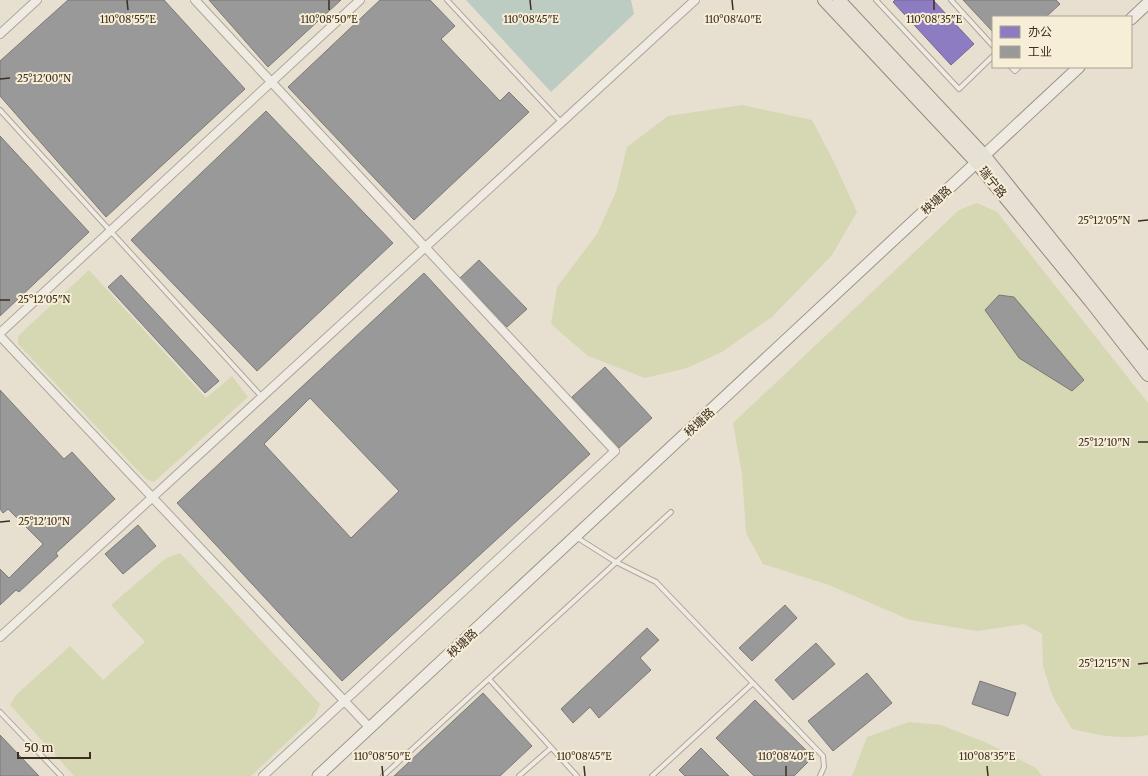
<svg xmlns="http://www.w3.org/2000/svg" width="1148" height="776" font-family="Merriweather,'Noto Sans SC',serif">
  <rect width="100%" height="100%" fill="#e7e0d1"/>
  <!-- green -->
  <path fill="#d6d7b3" d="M742,105l70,15 21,40 24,52 -25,43 -60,62 -50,35 -35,16 -42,10 -57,-22 -37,-32 6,-37 40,-53 19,-42 11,-45 41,-31z
    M977,203l20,9 151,191v332c-25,5 -51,0 -76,-6l-19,-32 -10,-31 -1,-32 -18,-10 -47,7 -67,-11 -81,-35 -66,-21 -17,-31 -4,-59 -9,-51 226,-213z
    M89,270l117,128 26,-22 16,21 -94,85 -8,-3 -128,-135v-8z
    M180,553l140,151 -5,12 -64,60h-177l-64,-71 6,-10 54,-49 33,34 42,-38 -34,-37 55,-47z
    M909,722l32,3 44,17 51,26 6,8h-190l15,-39z"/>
  <!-- water -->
  <path fill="#bcccc2" d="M466,0h165l3,14 -83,78z"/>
  <!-- offices -->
  <path fill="#8e7cc3" stroke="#766592" d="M895,0h38l41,44 -23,21 -58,-63z"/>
  <!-- industry -->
  <path fill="#999" stroke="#7d7975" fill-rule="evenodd" d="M68,0h96l81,89 -139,128 -106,-121v-35z
    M209,0h132l-73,67z
    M380,0h50l25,26 -14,13 59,62 9,-9 20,20 -115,108 -126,-133z
    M963,0h93l4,4 -14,13h-53v15z
    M266,111l127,132 -136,128 -126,-131z
    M0,136l89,96 -89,84z
    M479,260l48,49 -20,18 -47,-49z
    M424,273l166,181 -248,227 -165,-178zM310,398l89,93 -48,47 -87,-94z
    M121,275l98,106 -14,12 -97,-106z
    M999,295l15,2 70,83 -12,11 -53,-33 -34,-48z
    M605,367l47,51 -33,30 -47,-51z
    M0,390l64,69 8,-7 43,47 -59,54 2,3 -39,36 -3,-2 -16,15v-36l9,9 34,-34 -35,-35 -5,4 -3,-4z
    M138,525l18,21 -33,28 -18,-20z
    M785,605l12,13 -45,43 -13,-13z
    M647,628l12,12 -19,18 11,12 -52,48 -9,-11 -17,16 -12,-14z
    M816,643l19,21 -42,36 -18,-20z
    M867,673l25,30 -59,48 -25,-30z
    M980,681l36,12 -8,23 -36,-12z
    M483,693l49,53 -32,30h-106z
    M755,700l58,57 -19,19h-40l-38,-38z
    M0,735l39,41h-39z
    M701,748l28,28h-44l-6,-6z"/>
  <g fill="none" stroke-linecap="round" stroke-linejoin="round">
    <!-- lane casing -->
    <g stroke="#ada599" stroke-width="6">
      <path id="lane" d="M447,0l114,122
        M876,0l83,89 34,-33
        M951,0l42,46
        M1011,67l4,4 4,-4
        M0,110l262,287
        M576,537l38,24 42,21 167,174 1,11 -4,9
        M489,679l88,97
        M0,712l61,64
        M383,776l288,-264
        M519,776l32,-28
        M652,776l101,-93"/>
    </g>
    <!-- street casing -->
    <g stroke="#ada599" stroke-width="10">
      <path id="street" d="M195,0l420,451 -352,325
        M0,34l37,-34
        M0,333l360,-333
        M0,336l370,392
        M0,637l695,-637"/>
    </g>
    <!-- secondary casing -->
    <g stroke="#9c958a" stroke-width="13">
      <path id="secondary" d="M1131,19l17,-16
        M318,776l761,-709"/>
    </g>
    <!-- primary casing -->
    <g stroke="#928b80" stroke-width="14">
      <path id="primary" d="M824,0l152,162 115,140 57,73
        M839,0l145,155 164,205"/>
    </g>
    <!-- lane -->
    <use href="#lane" stroke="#efebe3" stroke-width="4"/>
    <!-- street -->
    <use href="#street" stroke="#efebe3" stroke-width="8"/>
    <!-- secondary -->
    <use href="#secondary" stroke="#efebe3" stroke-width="11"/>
    <!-- primary -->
    <use href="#primary" stroke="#e6e1d4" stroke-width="12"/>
  </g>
  <!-- ticks -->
  <path fill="none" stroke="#3d2e20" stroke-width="1.5" d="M127,0l1,10M329,0v10M530,0l1,10M732,0l1,10M934,0v10M0,79l10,-1M1138,221l10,-1M0,300h10M1138,442h10M0,522l10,-1M1138,664l10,-1M382,766l1,10M584,766l1,10M786,766v10M987,766l1,10"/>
  <g text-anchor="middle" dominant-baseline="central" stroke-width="4" stroke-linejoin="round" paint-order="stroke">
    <!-- street labels -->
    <g font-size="12" fill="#3d2e20" stroke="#f7eed8">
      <text transform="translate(993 182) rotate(51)">瑞宁路</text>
      <text transform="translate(936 200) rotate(-43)">秧塘路</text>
      <text transform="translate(699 422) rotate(-43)">秧塘路</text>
      <text transform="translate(462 643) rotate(-43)">秧塘路</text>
    </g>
  </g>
  <g font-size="10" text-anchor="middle" fill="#3d2e20" stroke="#f7eed8" stroke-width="4" stroke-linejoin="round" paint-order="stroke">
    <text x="128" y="23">110°08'55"E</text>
    <text x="329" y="23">110°08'50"E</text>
    <text x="531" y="23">110°08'45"E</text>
    <text x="733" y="23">110°08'40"E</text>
    <text x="934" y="23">110°08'35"E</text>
    <text x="44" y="82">25°12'00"N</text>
    <text x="1104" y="224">25°12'05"N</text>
    <text x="44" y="303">25°12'05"N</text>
    <text x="1104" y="446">25°12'10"N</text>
    <text x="44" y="525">25°12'10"N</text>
    <text x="1104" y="667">25°12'15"N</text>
    <text x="382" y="760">110°08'50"E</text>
    <text x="584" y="760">110°08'45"E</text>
    <text x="786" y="760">110°08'40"E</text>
    <text x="987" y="760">110°08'35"E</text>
  </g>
  <!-- legend -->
  <rect x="992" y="16" width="140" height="52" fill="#f7eed8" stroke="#ada18e"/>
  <rect x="1000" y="26" width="20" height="12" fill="#8e7cc3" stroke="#ada18e"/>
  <text x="1028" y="36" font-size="12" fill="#3d2e20">办公</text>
  <rect x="1000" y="46" width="20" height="12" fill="#999999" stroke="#ada18e"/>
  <text x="1028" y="56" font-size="12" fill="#3d2e20">工业</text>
  <!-- scale -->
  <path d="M18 752v6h72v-6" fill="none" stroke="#3d2e20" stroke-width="2"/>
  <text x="24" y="752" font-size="12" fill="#3d2e20" stroke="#f7eed8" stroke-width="3" paint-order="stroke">50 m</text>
</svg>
